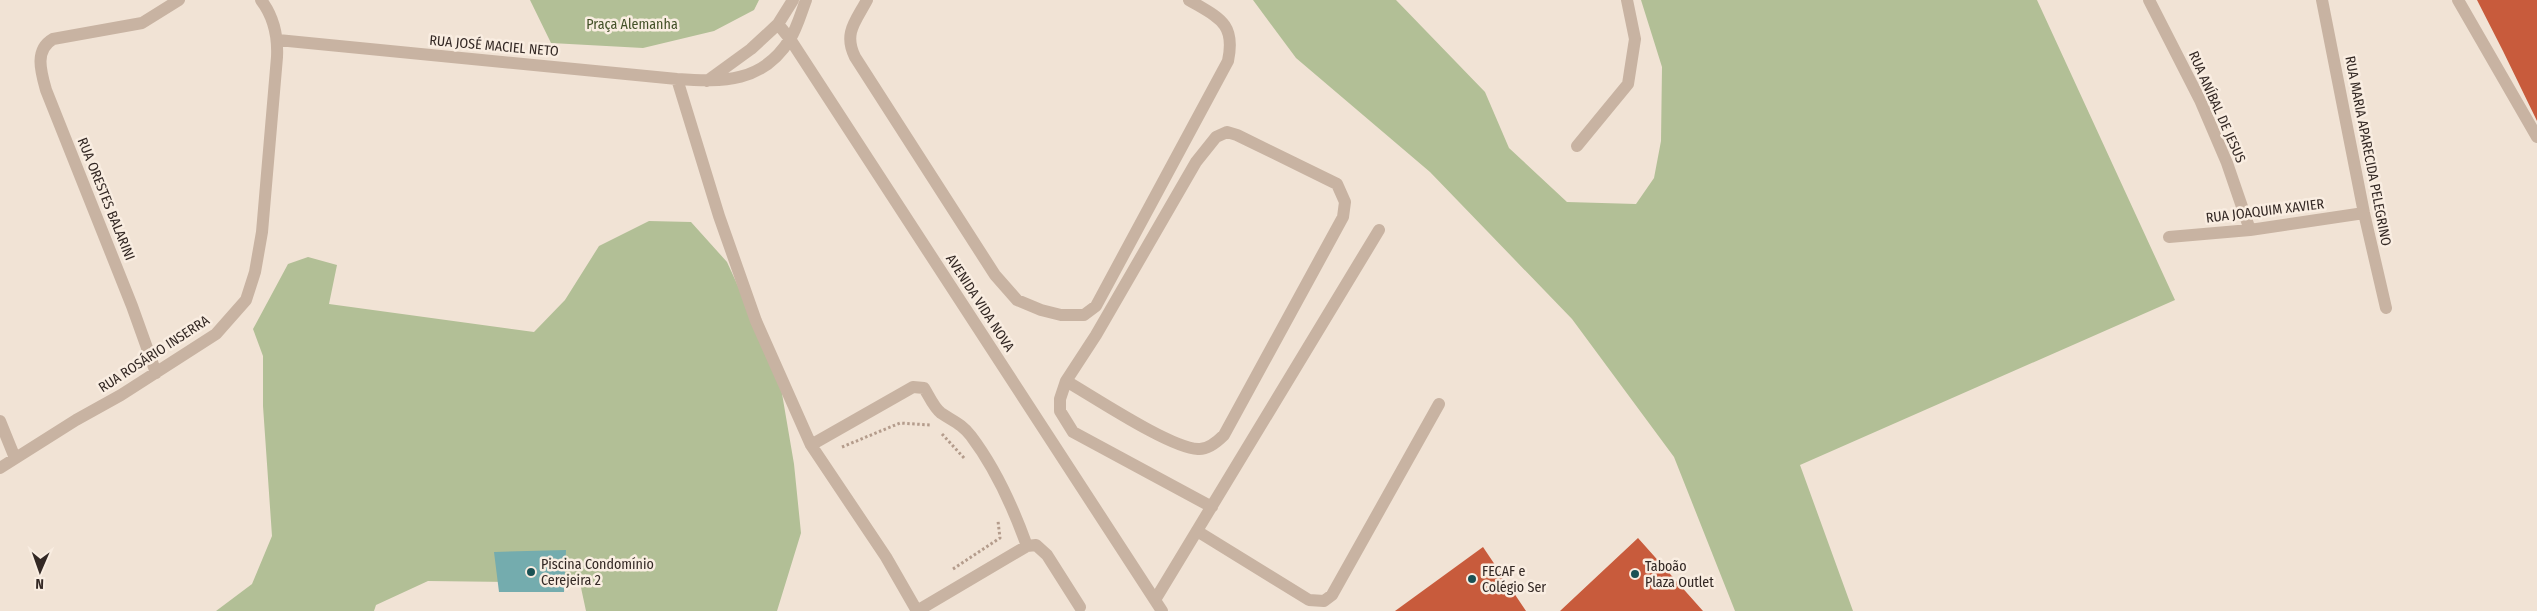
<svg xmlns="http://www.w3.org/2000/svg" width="2537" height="611" font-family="'Fira Sans Condensed',sans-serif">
  <rect width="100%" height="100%" fill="#f1e3d5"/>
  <!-- green -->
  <path fill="#b2bf96" d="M530,0h229l-5,10 -40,21 -71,17 -92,-5z
    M1253,0h143l89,92 24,56 58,54 69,2 18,-26 7,-37 1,-74 -21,-67h396l138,300 -375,165 53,146h-118l-61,-154 -102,-138 -142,-147 -134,-114z
    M649,221l42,1 36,40 52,114 15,88 7,69 -24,78h-191l-6,-28 -152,-2 -52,24 -2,6h-158l36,-27 20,-48 -9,-130v-50l-10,-27 35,-65 20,-7 29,8 -8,39 205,28 31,-32 34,-54z"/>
  <!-- water -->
  <path fill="#74acae" d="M566,550l-2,42h-65l-5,-40z"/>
  <!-- building -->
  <path fill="#c85b3c" d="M2477,0h60v121l-34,-70z
    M1638,538l65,73h-143z
    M1483,547l43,64h-131z"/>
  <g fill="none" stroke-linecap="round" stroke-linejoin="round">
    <!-- path -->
    <path stroke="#b49c8c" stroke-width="3" stroke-dasharray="2.5 2.5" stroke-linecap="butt" d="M942,434l23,25
      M842,447l58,-24 30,2
      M953,569l47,-31 -2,-17"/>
    <!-- minor -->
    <path stroke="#c8b3a2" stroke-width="12" d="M867,0c-11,21 -24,33 -12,57l140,218 22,25 24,10 20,5h23l12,-9 132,-245c8,-38 -9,-43 -39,-61
      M2149,0l51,100 27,63 23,67
      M2322,0l42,213 22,95
      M2458,0l79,137
      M778,24l12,15 372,572
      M278,40l399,39c46,3 86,4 113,-40 7,-11 11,-26 16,-39
      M677,79l42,137 37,105 55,124 75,112 31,54
      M707,81l44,-32 27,-25 15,-24
      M1577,146l51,-62 7,-45 -8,-39
      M2169,237l81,-7 114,-17
      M156,373l-24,-67 -86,-216c-5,-18 -12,-40 7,-51l89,-16 37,-23
      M1066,381c28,16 104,67 132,68 10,1 20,-8 26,-14l119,-218 2,-15 -8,-18 -100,-49 -10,-3 -11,5 -20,25 -100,173 -30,46 -6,18v12l13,21 139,75
      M0,421l15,37
      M811,445l102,-58 11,1c5,8 10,20 17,25 12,8 21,11 30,23 25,33 42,71 56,110
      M0,468l76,-48 45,-25 95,-61 30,-34 9,-28 7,-40 15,-175c1,-20 -3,-40 -16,-57
      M1197,531l112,69 15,1 8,-6 107,-191
      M1155,600l224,-370
      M917,611l110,-65 9,-1 11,10 33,52"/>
  </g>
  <!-- markers -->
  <g fill="#1a5154" stroke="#f9ede1" stroke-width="2">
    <circle cx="531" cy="572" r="5"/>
    <circle cx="1635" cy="574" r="5"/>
    <circle cx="1472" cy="579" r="5"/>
  </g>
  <g text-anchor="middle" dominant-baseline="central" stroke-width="5" stroke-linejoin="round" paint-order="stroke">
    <!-- park labels -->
    <g font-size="14" fill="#435128" stroke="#f9ede1">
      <text x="632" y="24">Praça Alemanha</text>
    </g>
    <!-- street labels -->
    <g font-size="14" fill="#332824" stroke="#f9ede1">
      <text transform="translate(494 46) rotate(5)">RUA JOSÉ MACIEL NETO</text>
      <text transform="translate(2217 107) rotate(66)">RUA ANÍBAL DE JESUS</text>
      <text transform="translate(2368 151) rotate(79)">RUA MARIA APARECIDA PELEGRINO</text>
      <text transform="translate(106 199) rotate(68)">RUA ORESTES BALARINI</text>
      <text transform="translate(2265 211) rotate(-7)">RUA JOAQUIM XAVIER</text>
      <text transform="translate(980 303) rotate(57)">AVENIDA VIDA NOVA</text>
      <text transform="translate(154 354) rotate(-33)">RUA ROSÁRIO INSERRA</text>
    </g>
    <!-- poi labels -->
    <g font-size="14" fill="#332824" stroke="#f9ede1" text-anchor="start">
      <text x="541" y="564">Piscina Condomínio<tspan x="541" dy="16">Cerejeira 2</tspan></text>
      <text x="1645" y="566">Taboão<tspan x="1645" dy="16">Plaza Outlet</tspan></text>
      <text x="1482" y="571">FECAF e<tspan x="1482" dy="16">Colégio Ser</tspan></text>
    </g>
  </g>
  <!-- north arrow -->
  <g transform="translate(40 571) rotate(182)" stroke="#f9ede1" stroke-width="4" paint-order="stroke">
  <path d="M0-4L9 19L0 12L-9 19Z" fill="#332824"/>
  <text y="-8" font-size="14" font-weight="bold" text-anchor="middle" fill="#332824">N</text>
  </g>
</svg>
